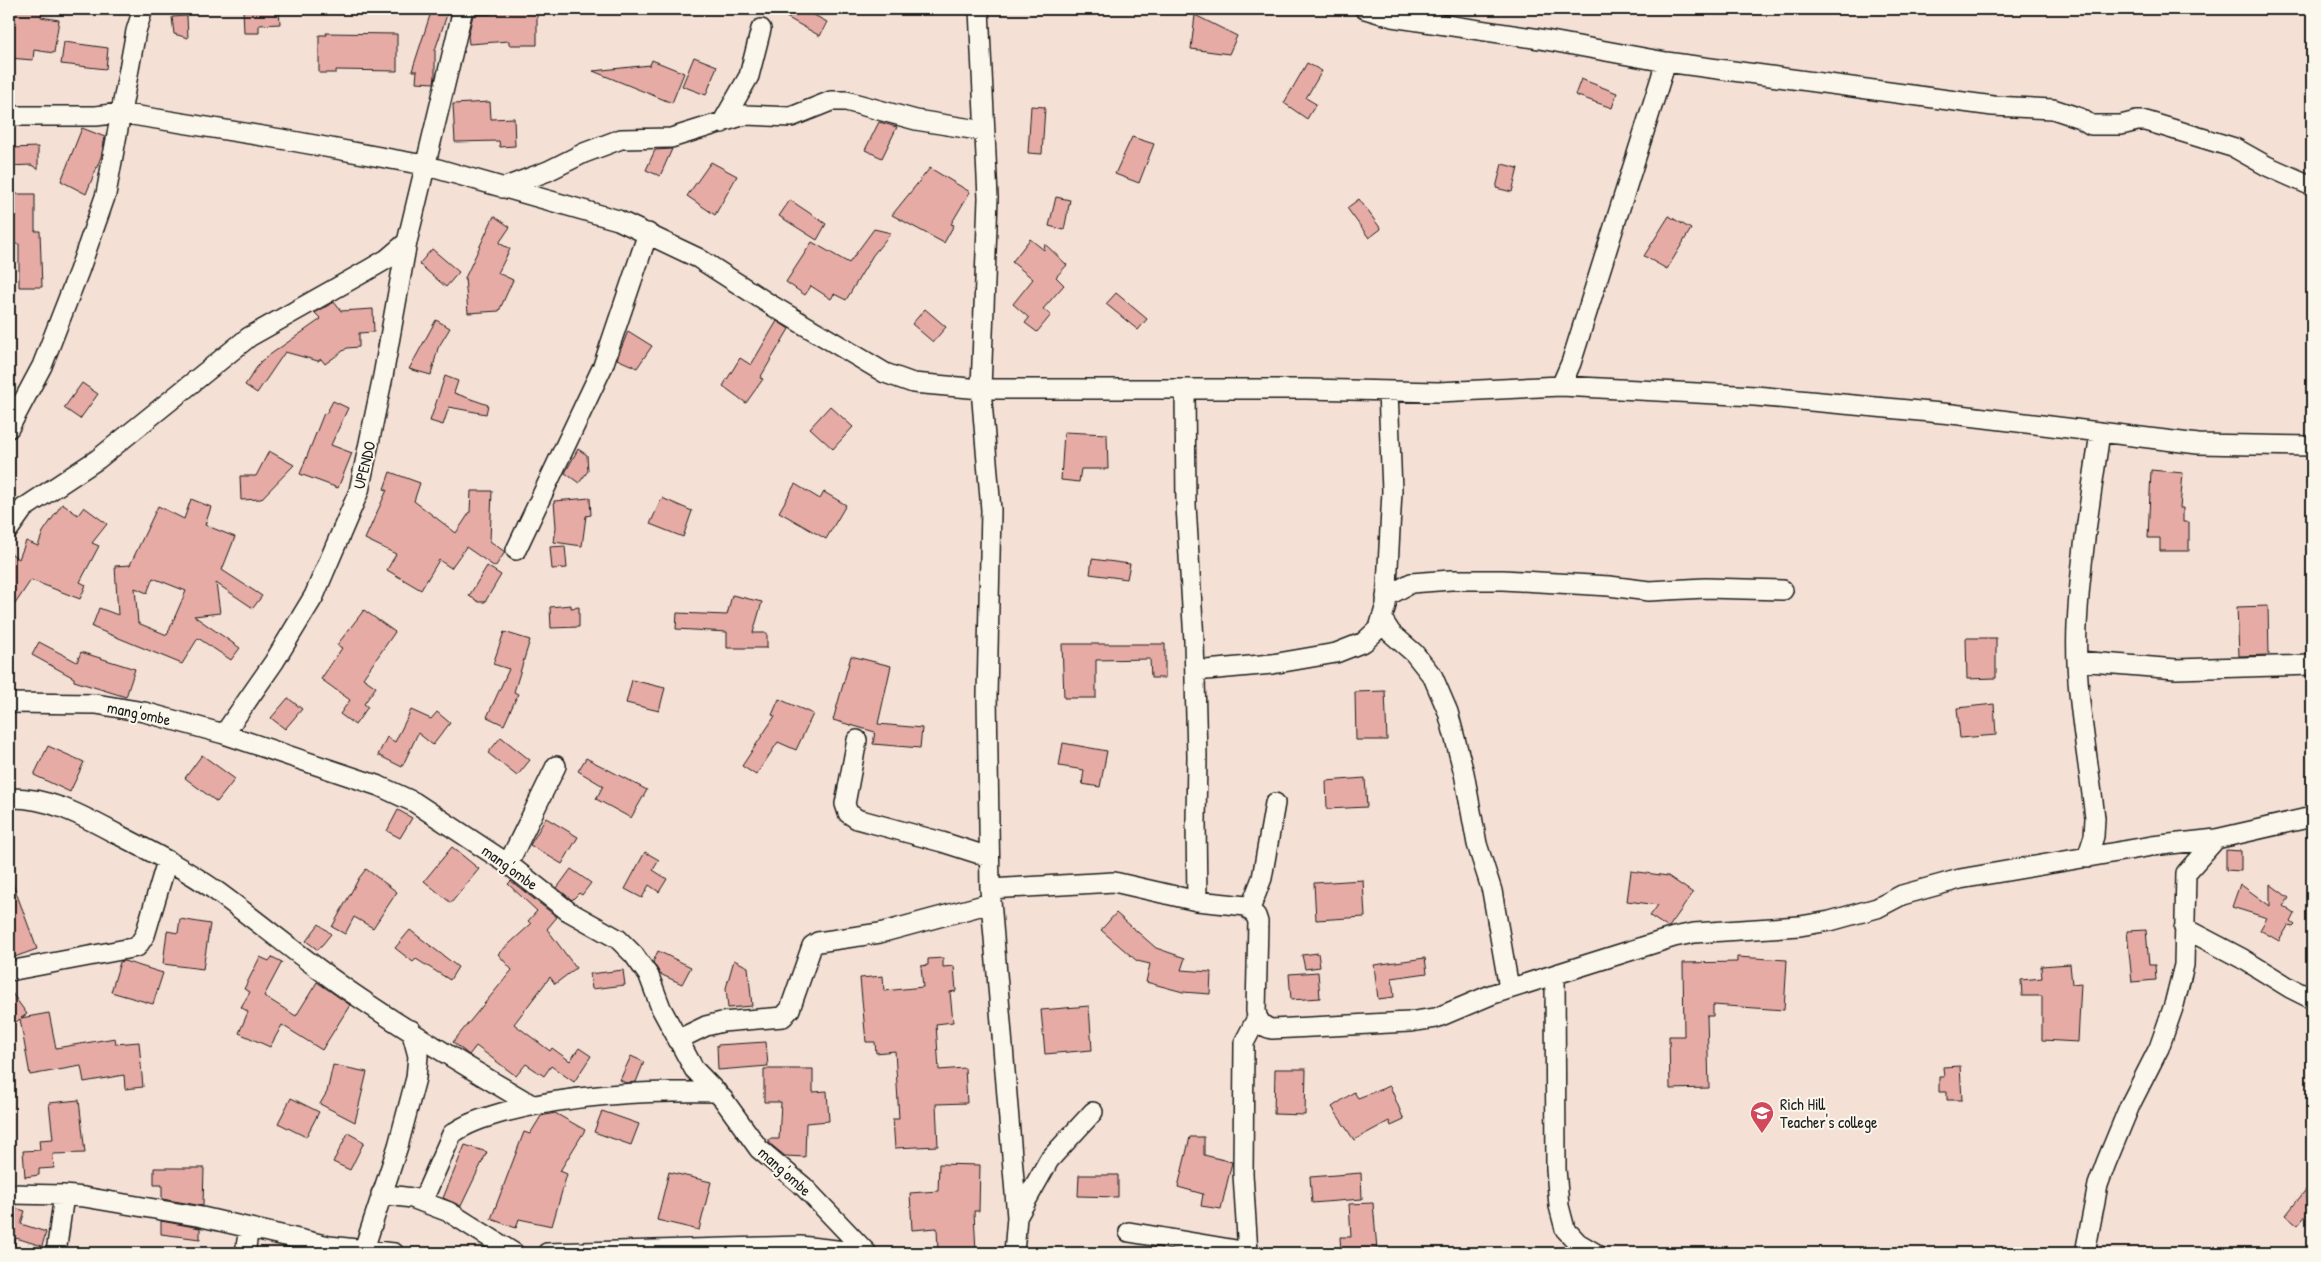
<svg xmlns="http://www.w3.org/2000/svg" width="2321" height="1262" font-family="'Patrick Hand',sans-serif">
  <rect width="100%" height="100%" fill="#f5e0d6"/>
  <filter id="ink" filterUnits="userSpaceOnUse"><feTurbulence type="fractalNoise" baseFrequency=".02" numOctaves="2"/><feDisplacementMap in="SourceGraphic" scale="10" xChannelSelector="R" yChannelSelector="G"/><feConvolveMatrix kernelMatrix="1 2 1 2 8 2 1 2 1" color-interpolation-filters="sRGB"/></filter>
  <g filter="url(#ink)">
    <!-- building -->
    <path fill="#e6aba4" stroke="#1c1c1c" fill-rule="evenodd" d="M9,9h33l-1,8 18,3 -5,33 -20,-3 -1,10 -24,-2z
      M243,9h36l1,15 -21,1v8h-15z
      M432,9h17l-14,41v26l-1,7 -18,-1 1,-11h-5z
      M491,9h46v36h-28v-4l-40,3 -1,-8 5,-21 18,-1z
      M772,9h31l24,13 -7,14z
      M1195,15l42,21 -8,18 -38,-5z
      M187,16l1,22 -14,-4 -2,-17z
      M326,33l71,1v37l-61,-1v3h-17v-38h8z
      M64,42l44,6 -2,21 -45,-5z
      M694,57l23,9 -11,29 -24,-9z
      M652,60l32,13 -12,30 -79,-32 57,-6z
      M1307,63l15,8 -16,27 10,6 -9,15 -23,-16z
      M1581,79l36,14 -5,15 -37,-13z
      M490,102l1,17 23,-1 1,28 -15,1 -1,-6 -44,1 -2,-38z
      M1031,106l14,1 -3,47 -14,-1z
      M879,122l18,5 -15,31 -17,-8z
      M82,128l23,9 -4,20 -15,37 -25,-13z
      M1132,137l22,7 -15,39 -24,-9z
      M38,147v22l-7,-4 -22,1v-18z
      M672,149l-12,27 -14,-6 9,-20z
      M711,162l26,14 -22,39 -28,-19z
      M1502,164l16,4 -6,24 -16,-4z
      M930,168l40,24 -19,32 3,1 -10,18 -52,-28z
      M9,194h26v37h5l2,56h-23v-43h-10z
      M1056,197l14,3 -6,30 -15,-4z
      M1359,199l22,30 -12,9 -22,-30z
      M790,200l36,24 -9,16 -38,-24z
      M494,216l16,11 -11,16 11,6 -12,24 15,7 -14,31 -31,2 -3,-35z
      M1669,216l22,13 -24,40 -23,-13z
      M874,229l17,4 -18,22 -27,45 -12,-6 -3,5 -20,-13 -6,9 -19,-13 26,-40 37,21z
      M1030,239l14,11 1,-6 22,21 -11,12 8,8 -21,24 8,6 -14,17 -12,-9 4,-5 -16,-14 20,-25 -21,-17z
      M432,249l27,23 -13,15 -27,-23z
      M1116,293l31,26 -9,11 -32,-26z
      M334,302l7,9 32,-2 1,23 -15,1v14l-12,1 -22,16 -4,-5 -3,2 -33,-9 -28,41 -12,-8 16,-24 60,-42 -6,-6z
      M925,309l21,18 -13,15 -21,-18z
      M436,320l14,8 -12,20 -7,27 -22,-6z
      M777,321l12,8 -29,49 3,1 -17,24 -23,-17 17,-28 11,7z
      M628,331l24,15 -15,22 -20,-9z
      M445,376l13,5 -4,12 34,12 -2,9 -37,-7 -6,18 -13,-4z
      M82,383l16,11 -18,25 -16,-11z
      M333,401l15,7 -17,37 21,8 -14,35 -38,-14 24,-61 2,1z
      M830,406l23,21 -20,22 -23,-21z
      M1064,432l43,2 1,35h-27l-2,13 -18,-2z
      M578,449l9,6 1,16 -9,12 -14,-10z
      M269,451l25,14 -33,34 -20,1 -1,-24h16z
      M2151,470l32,3 -3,35h3v14h6v29h-29v-13h-12z
      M390,472l30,11 -6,18 42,32 14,-21 1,-21h21l-2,50 15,11 -10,15 -29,-20 -15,21 -12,-8 -18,30 -34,-20 9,-16 -31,-15 22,-49 -3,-1z
      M795,484l25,15 4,-7 22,13 -20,34 -47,-27z
      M590,498l1,17 -5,1 -4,30 -28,-4 2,-15 -2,-26z
      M662,498l30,13 -9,26 -33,-13z
      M191,499l20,8 -6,18 30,12 -13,33 40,26 -9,12 -37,-25 4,30 -26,3 46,32 -9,12 -33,-22 -16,26 -90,-37 7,-19 19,7 -3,-49 15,-1 28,-59 26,13zM153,578l33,13 -19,44 -29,-12 -3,-35 12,5z
      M62,504l16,11 6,-8 23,17 -15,19 7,3 -19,36 6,3 -6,14 -49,-19 -22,33v-61l10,7 7,-18 12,5 5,-14z
      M565,546l2,22 -15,1 -2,-22z
      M1092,559l38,5 -3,15 -37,-5z
      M487,566l14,9 -16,27h-6l-10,-6z
      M732,595l30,7 -9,31h14v15h-40v-16l-51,-3 1,-16 50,2z
      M571,605v3l8,-1v20l-28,1 -1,-21z
      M2268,606l1,49 -30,1 -2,-49z
      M364,610l31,22 -32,46 13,9 -12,17 4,3 -13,18 -15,-11 10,-14 -29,-21 21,-31 -5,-3z
      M504,632l26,8 -16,52 4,2 -14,31 -17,-8 22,-48 -16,-5z
      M1966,638h30v40l-29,1z
      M39,642l38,20 4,-10 54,17 -9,28 -52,-16v-3l-42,-23z
      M1062,644h103v34h-14l-1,-19 -54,1v38h-32z
      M851,656l40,10 -13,58 44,4 -2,20 -47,-4 2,-12 -42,-12z
      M632,680l33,8 -6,23 -33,-8z
      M1385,691l2,49h-31l-1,-48z
      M288,698l14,11 -17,20 -14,-11z
      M779,699l34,15 -17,36 -18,-8 -22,33 -14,-9 33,-50 -3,-1z
      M1994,704l2,31 -36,3 -3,-30z
      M411,710l20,9 6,-7 13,11 -17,22 -15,-12 -16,34 -24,-12 9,-18 8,5z
      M501,737l29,23 -13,16 -29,-23z
      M1063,743l44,8 -7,36 -18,-3 2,-14 -25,-4z
      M48,746l36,16 -14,30 -36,-17z
      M202,755l33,24 -18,23 -32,-24z
      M586,758l61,32 -16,28 -35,-19 7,-13 -25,-15z
      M1365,778l2,29 -40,2 -1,-28z
      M398,810l14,8 -12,20 -13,-7z
      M546,818l32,19 -16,27 -32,-19z
      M452,847l27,22 -28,34 -27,-22z
      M2226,850l15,1v20l-15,-1z
      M645,852l14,8 -6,10 14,9 -8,13 -10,-7 -7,13 -17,-9z
      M366,869l31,23 -24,36 -19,-11 -9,17 -13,-7 27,-49z
      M571,869l20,14 -9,12 -3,-2 -7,7 -15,-12z
      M1631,871l37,5 25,17 -24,34h-2l-17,-11 8,-11 -31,-4z
      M9,876h1l27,73 -28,10z
      M1363,880l2,37 -49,3 -2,-37z
      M511,881l46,36 -10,12 29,39 -21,16 -5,-7 -36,47 36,27 2,-3 18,13 9,-13 12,8 -17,26 -23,-16 -7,10 -18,-12 -10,12 -40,-30 -7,9 -16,-13 59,-72 -14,-16 33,-30 -3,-3 9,-10 -29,-27z
      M2240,884l30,22v-22l19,14 -6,8 12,8 -4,8 4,3 -2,2 -5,-1 -9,15 -19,-11 7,-12 -35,-11z
      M1116,913l40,35 29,10 -4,12 30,2 -1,22 -27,-2 -37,-10 4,-18 -13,-3 -36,-31z
      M180,919l30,5 -7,45 -40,-5 4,-33 11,2z
      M319,924l12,10 -13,16 -12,-9z
      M410,930l48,37 -8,13 -34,-21 -3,3 -18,-14z
      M2146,930l3,35h6l1,15 -24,2 -5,-51z
      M658,951l33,16 -9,17 -22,-10 -7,-12z
      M1318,953l2,14 -15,2 -3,-14z
      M260,957l9,4 3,-4 10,5 -18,34 32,20 21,-34 33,23 -28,45 -40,-25 -12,22 -31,-14 9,-21 -7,-5 9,-15 -6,-3z
      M1737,957l50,3 -3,50 -71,-5v11h-6l2,72 -39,1 -1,-53h15l-1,-73 54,-1z
      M943,958v9l11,-1 2,25 -6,1 3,30 -17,2 3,46 26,-2 2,35 -31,1 2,42 -43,2 -2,-29h6l-4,-68 -19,2 -1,-11h-9l-6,-64 23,-2 1,15 39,-4 -2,-21 7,-1v-6z
      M1425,958l2,15 -35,5 2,19 -16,2 -4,-34z
      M734,960l14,7 4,39 -24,2 -2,-20z
      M124,961l39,12 -10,31 -42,-12 9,-30z
      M2070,964l2,20 9,-1 -3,59 -36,-2v-44h-20l-1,-16 21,-2 -1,-12z
      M623,970l2,15 -33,4 -2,-15z
      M1318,972l2,26 -29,2 -2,-26z
      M9,989l18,25 -6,4 28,-5 7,35 59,-10 1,6 23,-2 4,45 -18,2 -1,-14 -40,7 -3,-16 -51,9 -10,-56 -11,8z
      M1089,1006l3,44 -47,4 -4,-44z
      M766,1042l2,24 -50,4 -1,-25z
      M631,1056l13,6 -8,20 -10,1 -6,-3z
      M333,1065l34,7 -12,50 -35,-18 7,-12z
      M1960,1066l2,34h-15v-8h-8v-15h5l-1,-10z
      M764,1069h49v23l14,-1 2,30 -23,2 -1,34 -20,-1 -16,-13v-4h10l2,-37h-17z
      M1275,1069h31l-1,46 -31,-1z
      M1390,1086l14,34 -13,6 -2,-5 -35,19 -22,-33 22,-15 4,6z
      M291,1098l28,14 -13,25 -28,-14z
      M79,1100l6,53 -32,1 1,14 -15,1v6l-14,2 -2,-26 17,-1 -1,-10 14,-1 -4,-36z
      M602,1111l37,13 -8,21 -37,-13z
      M555,1113l30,17 -25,41 7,3 -15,52 -33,-7 -3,9 -25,-9 33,-87 6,2 11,-18z
      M348,1133l16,9 -14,28 -17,-8z
      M1190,1137h14v18l28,7 -11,47 -20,-3 2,-12 -25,-7z
      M465,1145l22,7 -26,54 -18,-8z
      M939,1164l41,1 -1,46h-5l2,42h-38l-1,-25 -25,2 -2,-37 28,-2z
      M154,1168h50l-1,38 -41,-7v-14h-8z
      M669,1172l42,10 -12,48 -42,-10z
      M1361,1173l1,26 -50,4 -2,-26z
      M1079,1175h39v22l-40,-1z
      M2312,1182v26l-14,17 -12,-10z
      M1373,1203l4,46 -36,3 -1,-15h11l-2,-33z
      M9,1206l16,5 -4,13 25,8 -4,14 -26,-8 -4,15 -3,-1z
      M161,1221l39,7v11l-39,-5z"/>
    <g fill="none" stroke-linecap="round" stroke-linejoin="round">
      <!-- street casing -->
      <g stroke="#1c1c1c" stroke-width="22">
        <path id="street" d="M979,9l9,189 -7,191 10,121 -4,186 3,193 27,328 -3,36
          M1365,9l27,8 148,22 126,23 327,44 60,3 27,9 11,7h30l16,-4h9l89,27 32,18 45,20
          M9,116h87l24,-3 167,27 137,25 194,55 80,38 73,47 114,68 28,10 68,6h325l132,3 123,-6 194,10 197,18 246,30 114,2
          M722,123l27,-47 12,-47
          M503,188l45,-17 36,-18 37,-14 50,-1 74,-23 46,2 40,-16h15l70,19 68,11
          M1561,386l10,-23 95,-301
          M1185,389l1,116 8,136 3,115 -1,66 1,79
          M9,428l33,-62 37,-95 27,-77 30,-163 7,-22
          M9,529l15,-21 74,-49 151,-122 119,-67 19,-11 20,-17
          M516,550l87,-184 45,-133
          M1386,597l25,-14 40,-3h52l106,6 40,5 56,-3 78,2
          M1382,619l9,14 23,20 19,24 15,35 16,61 13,71 15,47 17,97
          M2078,661l98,8 136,-4
          M1195,671l77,-7 64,-11 28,-11 15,-14 7,-23 6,-114 -4,-100
          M9,703l87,1 48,8 80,22 155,52 35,16 94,62 60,47 50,28 16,16 15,21 12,32 33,61 29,30 36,50 45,38 63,66
          M224,734l50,-72 40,-66 45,-105 24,-115 24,-134 56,-233
          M857,740l-12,64 3,9 9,6 85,23 47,15
          M9,798c38,-1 70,16 102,33 37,19 75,38 108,62 46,34 89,70 136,102 57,39 117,75 177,110
          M2087,858l7,-22 1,-18c-7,-62 -21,-130 -18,-192 3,-65 14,-130 23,-193
          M508,864l48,-98
          M990,889l124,-7 83,19 49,5 10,10 2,6 -2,89c1,9 6,16 16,18l137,-7 27,-4 57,-24 181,-57 20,-4 106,-7 30,-5 47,-13 25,-13 58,-16 192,-33 64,-7 96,-22
          M1250,909l12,-31 13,-75
          M2184,928l59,31 47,29 22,11
          M9,971l128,-24 8,-12 22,-74
          M1555,975l1,194 3,37 6,23 13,14 17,10
          M677,1040l29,-14 16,-4 61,-5 7,-8 22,-63 6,-4 62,-9 111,-30
          M9,1194l55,1 20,2 118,20 127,29 65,7
          M381,1194l31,4 37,14 65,41
          M422,1202l30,-68c15,-11 32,-16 49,-21 70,-19 144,-22 216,-21
          M1017,1217l32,-57 44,-48
          M1129,1232l119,20
          M364,1249l34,-103 18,-68 2,-22 -7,-26
          M56,1253l8,-58
          M245,1253l4,-25
          M547,1253l253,-7 63,7
          M1248,1253l-5,-79 1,-131 13,-25
          M2085,1253l13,-68 8,-22 24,-58 29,-57 15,-43 10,-40 2,-92 30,-34"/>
      </g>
      <!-- street -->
      <use href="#street" stroke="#fbf7ec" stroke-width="19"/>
    </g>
  </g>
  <!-- icons -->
  <defs>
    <g id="university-pin" transform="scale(1.25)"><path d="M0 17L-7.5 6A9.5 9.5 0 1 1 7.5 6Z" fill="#d1495b" stroke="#fbf7ec"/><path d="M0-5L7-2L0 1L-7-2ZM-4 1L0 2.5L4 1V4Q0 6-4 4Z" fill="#fff"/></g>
  </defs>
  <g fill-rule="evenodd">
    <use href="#university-pin" x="1762" y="1113"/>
  </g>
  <g text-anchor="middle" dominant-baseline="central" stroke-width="4" stroke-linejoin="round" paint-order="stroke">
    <!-- street labels -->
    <g font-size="16" fill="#1c1c1c" stroke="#fbf7ec">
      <text transform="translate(364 465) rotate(-76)">UPENDO</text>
      <text transform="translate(139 713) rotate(12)">mang'ombe</text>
      <text transform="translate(510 867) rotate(36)">mang'ombe</text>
      <text transform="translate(785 1171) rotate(42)">mang'ombe</text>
    </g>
    <!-- poi labels -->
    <g font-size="16" fill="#1c1c1c" stroke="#fbf7ec" text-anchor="start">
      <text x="1780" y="1104">Rich Hill<tspan x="1780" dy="18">Teacher's college</tspan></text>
    </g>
  </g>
  <!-- margin -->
  <rect width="2321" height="1262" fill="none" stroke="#fbf7ec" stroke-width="30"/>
  <rect x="15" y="15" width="2291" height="1232" fill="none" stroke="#1c1c1c" stroke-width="2" filter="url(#ink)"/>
</svg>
